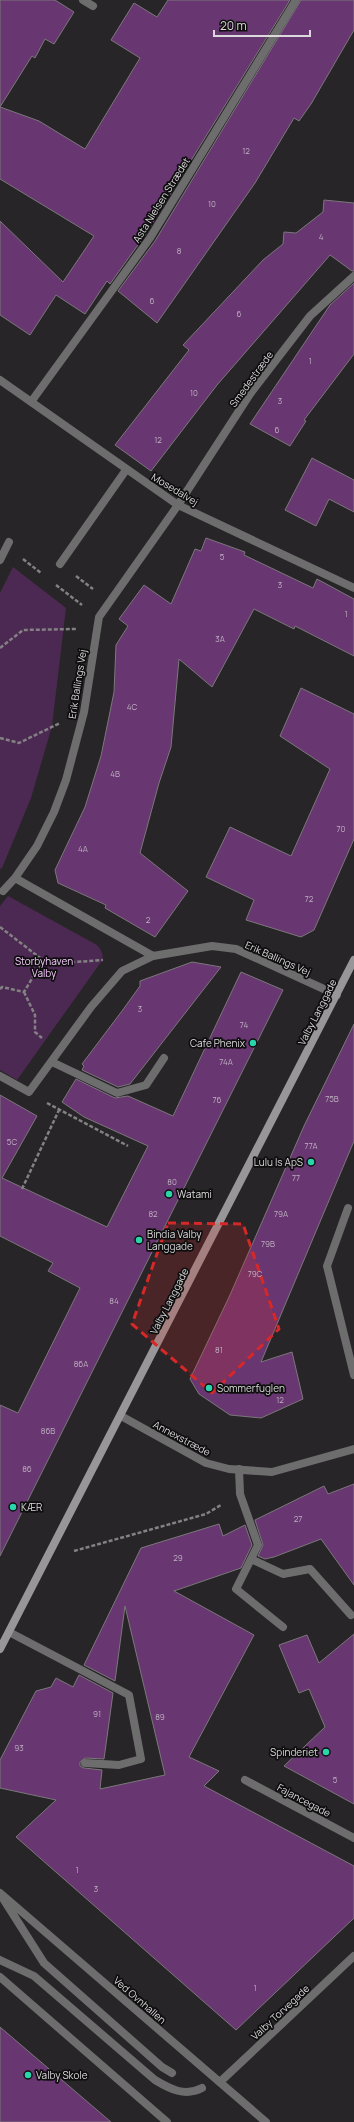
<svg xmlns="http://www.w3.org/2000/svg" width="354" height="2122" font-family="Manrope,sans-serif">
  <rect width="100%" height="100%" fill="#272527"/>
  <!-- green -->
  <path fill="#4c2952" d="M13,567l53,41 -14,118 -21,72 -29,70 -2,1v-276z
    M8,896l89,49c4,4 8,11 4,17l-84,118 -17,-10v-164z"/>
  <!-- building -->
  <path fill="#683670" stroke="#7b787b" d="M0,0h55l19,12 -20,32 -9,-5 -10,19 -3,-2 -32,51 39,14 46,28 55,-91 -29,-18 23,-37 23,14 11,-17h122l-145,235 -35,49 -3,-3 -22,33 -29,-19 -26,40 -30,-20v-94l63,61 31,-46 -94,-57z
    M301,0h53v30l-43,74 -12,17 -5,-3 -39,65 -98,140 -39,-32 37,-50z
    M324,200l30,3v68h-2l-22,-16 -113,130 -66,86 -36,-26 74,-95 -6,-5 80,-85 20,-16 1,-12 12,1 27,-21z
    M354,283v71l-50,66 2,1 -16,25 -40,-22 80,-119z
    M312,458l42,22v32l-25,-13 -13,27 -31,-16z
    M206,538l39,14 -1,3 69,33 4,-9 37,20v57l-59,-30 -1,3 -40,-20 -42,78 -33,-28 -8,88 -12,36 -19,70 48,38 -33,46 -50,-29 1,-3 -48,-22 -3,-13 30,-63 16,-51 13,-64 2,-47 12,-19 -9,-7 25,-34 27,19 24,-55 6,2z
    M301,688l53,26v125l-40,91 -13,7 -55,-17 8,-20 -48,-23 24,-50 61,29 39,-87 -50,-33z
    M192,962l29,5 -91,117 -12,3 -36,-17 2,-4 -2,-2 40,-53 18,-25v-5z
    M241,972l42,18 -283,566v-151l18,8 62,-125 -32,-17 5,-8 -53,-27v-141l37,21 -35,62 105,49 41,-81 -64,-29 -22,-15 14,-23 39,19 13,-2 45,20z
    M354,1024v117l-93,221 31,-10 11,47 -42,19 -31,-3 -31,-21 -9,-15 40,-84 74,-169z
    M354,1484v101l-33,-46 -47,18 -9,2 -7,-3 5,-11 -8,-25 69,-34 4,8z
    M219,1524l4,12 22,-11 7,20 -11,23 -67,23 80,44 -65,122 30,14 -15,15 150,80v52l-118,112 -220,-193 40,-37 -56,-12v-28l36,-69 15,-4 5,-9 17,9 6,-12 34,18 -9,66 -19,-1 -5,4v4l4,2 18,2 -2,19 65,-14 -40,-169 -10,75 -31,-16 57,-117z
    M354,1634v170l-70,-38 41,-39 -16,-38 -10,4 -20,-48 28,-10 12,28z
    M0,2027l111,95h-111z"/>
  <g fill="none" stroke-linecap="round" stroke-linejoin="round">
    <!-- path -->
    <path stroke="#838183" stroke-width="2.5" stroke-dasharray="4 2" stroke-linecap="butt" d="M23,559l18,14
      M76,576l17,13
      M56,585l26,20
      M0,648l23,-18 53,-1
      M0,738l19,5 41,-20
      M0,927l48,37 55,-4
      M0,989l2,-2 22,5 19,-32
      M24,992l11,23v17l7,6
      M47,1103l81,43
      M22,1189l37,-79
      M74,1551l132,-37 15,-9"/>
    <!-- lane -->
    <path stroke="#6e6d6e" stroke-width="8" d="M83,0l10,6
      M60,564l66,-94
      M52,1062l65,31 29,-8 18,-27
      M0,1076l29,16 62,-85 31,-36 31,-15
      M348,1208l-21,58 27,109
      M239,1469l1,25 18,51 -22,44 47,38
      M251,1559l32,15 27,-5 41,46
      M9,1632l120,63 12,64 -22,6 -34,-2
      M0,1893l266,229
      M4,1900l40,63 118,104 10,6
      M0,1960l34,16 121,104c15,9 30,17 47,8
      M0,1977l167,145"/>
    <!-- street -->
    <path stroke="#6e6d6e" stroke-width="8" d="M0,380l178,125 176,83
      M31,402l119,-164 146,-238
      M0,560l9,-18
      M15,878l138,78 59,-10 24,3 101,46
      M3,891l12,-13 22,-32 17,-34 12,-32 18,-68 15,-95 79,-112 72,-111 60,-78 44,-40
      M121,1416l85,47 23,6 43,3 82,-23
      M245,1780l109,58
      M220,2082l134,-126"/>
    <!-- secondary -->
    <path stroke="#989698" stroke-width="8" d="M0,1649l354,-689"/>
  </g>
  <!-- marked area -->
  <path fill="#d62828" fill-opacity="0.2" stroke="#d62828" stroke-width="3" stroke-dasharray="8 5" stroke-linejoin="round" d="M168,1223l75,1 36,105 -67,64 -80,-69z"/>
  <!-- markers -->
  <g fill="#29d5ac" stroke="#0f0e0f" stroke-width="1.5">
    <circle cx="253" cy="1043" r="4"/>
    <circle cx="311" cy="1162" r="4"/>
    <circle cx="169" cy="1194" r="4"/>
    <circle cx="139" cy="1240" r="4"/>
    <circle cx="209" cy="1388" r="4"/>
    <circle cx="13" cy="1507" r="4"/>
    <circle cx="326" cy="1752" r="4"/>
    <circle cx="28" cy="2075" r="4"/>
  </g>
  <g text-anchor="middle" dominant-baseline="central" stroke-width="3.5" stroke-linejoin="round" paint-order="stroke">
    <!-- number labels -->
    <g font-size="8" fill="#beb0c0">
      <text x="246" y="150">12</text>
      <text x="212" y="203">10</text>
      <text x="321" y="236">4</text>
      <text x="179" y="250">8</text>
      <text x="152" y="300">6</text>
      <text x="239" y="313">6</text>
      <text x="310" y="360">1</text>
      <text x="194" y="392">10</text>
      <text x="280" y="400">3</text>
      <text x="277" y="429">6</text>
      <text x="158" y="439">12</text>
      <text x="222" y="556">5</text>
      <text x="280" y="584">3</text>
      <text x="346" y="613">1</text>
      <text x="220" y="638">3A</text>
      <text x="132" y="706">4C</text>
      <text x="115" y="773">4B</text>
      <text x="341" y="828">70</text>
      <text x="83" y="848">4A</text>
      <text x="309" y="898">72</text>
      <text x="148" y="919">2</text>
      <text x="140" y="1008">3</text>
      <text x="244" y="1024">74</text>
      <text x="226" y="1061">74A</text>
      <text x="332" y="1098">75B</text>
      <text x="217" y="1099">76</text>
      <text x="12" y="1141">5C</text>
      <text x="311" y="1145">77A</text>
      <text x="296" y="1177">77</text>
      <text x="172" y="1181">80</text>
      <text x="153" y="1213">82</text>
      <text x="281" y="1213">79A</text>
      <text x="268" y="1243">79B</text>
      <text x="255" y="1273">79C</text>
      <text x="114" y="1300">84</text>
      <text x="219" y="1349">81</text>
      <text x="81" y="1363">86A</text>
      <text x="280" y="1399">12</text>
      <text x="48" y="1430">86B</text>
      <text x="27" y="1468">86</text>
      <text x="298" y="1518">27</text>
      <text x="178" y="1557">29</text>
      <text x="97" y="1713">91</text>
      <text x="160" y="1716">89</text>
      <text x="19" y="1747">93</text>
      <text x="335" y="1779">5</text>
      <text x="77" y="1869">1</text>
      <text x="96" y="1888">3</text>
      <text x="255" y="1987">1</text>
    </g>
    <!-- street labels -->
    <g font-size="10" fill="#dbd9db" stroke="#0f0e0f">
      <text transform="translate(161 200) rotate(-58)">Asta Nielsen Strædet</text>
      <text transform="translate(251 379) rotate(-54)">Smedestræde</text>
      <text transform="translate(175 489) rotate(31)">Mosedalvej</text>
      <text transform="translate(77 684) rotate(-81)">Erik Ballings Vej</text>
      <text transform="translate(278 958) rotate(24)">Erik Ballings Vej</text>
      <text transform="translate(317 1012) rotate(-63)">Valby Langgade</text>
      <text transform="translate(169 1301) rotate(-63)">Valby Langgade</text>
      <text transform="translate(182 1438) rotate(28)">Annexstræde</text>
      <text transform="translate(304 1800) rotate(28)">Fajancegade</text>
      <text transform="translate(140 2000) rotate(41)">Ved Ovnhallen</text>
      <text transform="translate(280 2012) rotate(-43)">Valby Torvegade</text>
    </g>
    <!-- park labels -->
    <g font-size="10" fill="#f6c9fd" stroke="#0f0e0f">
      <text x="44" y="961">Storbyhaven<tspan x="44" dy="12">Valby</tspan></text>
    </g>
    <!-- poi labels -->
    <g font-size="10" fill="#dbd9db" stroke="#0f0e0f" text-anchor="start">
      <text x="245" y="1043" text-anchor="end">Cafe Phenix</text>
      <text x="303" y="1162" text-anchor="end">Lulu Is ApS</text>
      <text x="177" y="1194">Watami</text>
      <text x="147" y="1234">Bindia Valby<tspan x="147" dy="12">Langgade</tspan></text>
      <text x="217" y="1388">Sommerfuglen</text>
      <text x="21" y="1507">KÆR</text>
      <text x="318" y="1752" text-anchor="end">Spinderiet</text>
      <text x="36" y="2075">Valby Skole</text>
    </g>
  </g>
  <!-- scale -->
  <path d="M214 30v6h96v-6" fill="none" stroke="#dbd9db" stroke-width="2"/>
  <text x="220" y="30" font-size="12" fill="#dbd9db" stroke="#0f0e0f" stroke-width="3" paint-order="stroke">20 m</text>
</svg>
